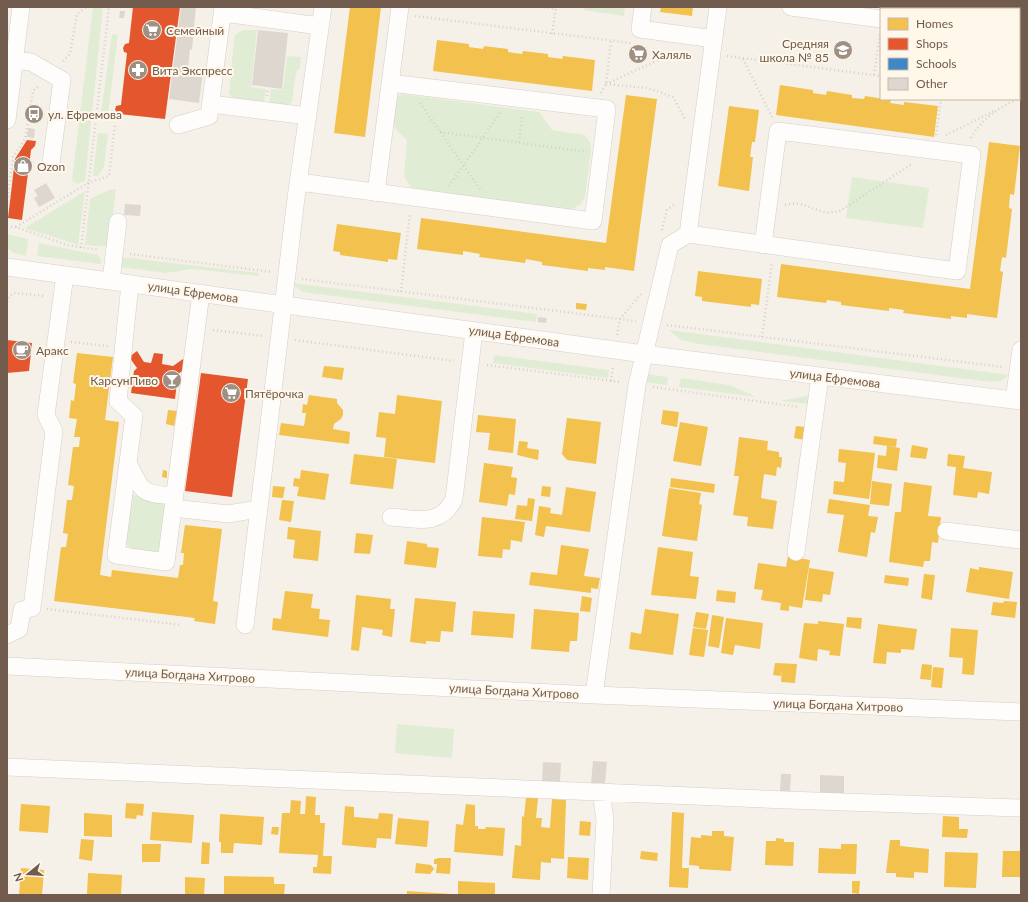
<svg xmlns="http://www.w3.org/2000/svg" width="1028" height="902" font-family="Lato,sans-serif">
  <rect width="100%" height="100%" fill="#f5f1e9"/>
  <!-- green -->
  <path fill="#e1ecd5" d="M93,7h10l-18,174 -8,3 -5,-4z
    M585,7h40l-1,9 -40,-6z
    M243,30h14l-6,57 15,2 -2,14 -28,-3 -7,-6 5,-55 1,-4z
    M112,34l6,1 -10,79 -7,-1z
    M287,56l14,1 -1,11 -4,4 -4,30 -5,3 -18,-1 2,-15 12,1z
    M402,94l137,18 13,18 33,5 5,7 1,9 -6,46 -5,8 -12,6 -156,-22 -8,-13 3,-36c-20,-16 -14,-20 -10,-43z
    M98,133l10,1 -4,33 -6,9h-5z
    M852,177l77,11 -6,40 -77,-10z
    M111,189h5l-7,58 -24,-2 5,-46z
    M85,191l-7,54 -53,-17z
    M7,234l21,5 -2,17 -12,-3 -7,-5z
    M39,243l59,12 3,5v4l-64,-8z
    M121,257l138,16v3l-67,-7 -26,4 -46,-6z
    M292,283l245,31 -1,8 -226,-29 -9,-2z
    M669,330l340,45 -8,6 -10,1 -292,-38 -18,-4z
    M494,355l115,15 -1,8 -115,-15z
    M646,374l22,3 -1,8 -22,-3z
    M681,378l48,7 28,12 -78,-10z
    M811,395l-1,9 -30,-3z
    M132,495l29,3 5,6 -7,47c-9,3 -30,1 -33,-9z
    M397,724l57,5 -2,29 -57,-5z"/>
  <!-- homes -->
  <path fill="#f2c14e" d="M350,7h31l-16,130 -31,-4z
    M661,7h32l-1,9 -32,-4z
    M437,40l32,4v3l14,2 1,-3 24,3v3l14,2 1,-3 25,3v3l14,2 1,-3 32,4 -3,31 -159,-20z
    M780,85l33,5v3l13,2 1,-4 25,4v3l12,1 1,-3 26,4 -1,3 14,2v-3l34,4 -4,31 -158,-22z
    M626,95l31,4 -23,172 -29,-4v3l-17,-2v3l-46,-6v-3l-16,-3 -1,4 -46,-6 1,-3 -17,-3v4l-46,-6 4,-31 185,25z
    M729,106l30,4 -4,32h-3l-2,15h3l-4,34 -31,-5z
    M989,142l31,4 -6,49 -4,-1 -1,14 3,1 -6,49 -4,-1 -2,14 3,1 -6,46 -30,-4v4l-16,-2v3l-48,-6 1,-3 -15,-2v3l-48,-6v-3l-14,-2 -1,3 -49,-6 4,-33 189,25z
    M337,224l64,9 -4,27 -9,-1v3l-48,-7v-3l-7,-1z
    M698,271l64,8 -3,26 -8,-1v3l-49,-6v-4l-7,-1z
    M576,303l11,1 -1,6 -10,-1z
    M77,353l36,4 -8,63 14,2 -19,153 11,2 1,-7 66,8 2,-13h3l1,-12h-3l4,-28 37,4 -9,72 5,1 -3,22 -21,-3 1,-3 -141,-17 7,-54h5l2,-13 -5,-1 4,-33h5l2,-14 -6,-1 5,-38h6l1,-10h-6l3,-18 -8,-1 2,-18 3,1 2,-17 -3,-1z
    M324,366l20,2 -2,12 -20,-3z
    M309,395l28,4v4l6,7v5l-2,4 -7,5 -1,5 17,3 -1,12 -70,-9 2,-12 23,3 2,-13h-4l1,-9 4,1z
    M397,395l45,6 -7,62 -51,-6 2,-19 -10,-1 3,-25 16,2z
    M168,410l9,1 -3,15 -8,-2z
    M663,410l16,2 -2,15 -16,-3z
    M478,415l38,4 -3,34 -25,-3 2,-17 -14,-1z
    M567,418l34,4 -5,42 -29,-4 -5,-6z
    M680,422l28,5 -7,39 -28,-5z
    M796,426l10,1 -1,13 -11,-2z
    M874,436l23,3 -1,8 -23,-3z
    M739,437l29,4 -1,9 12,2v5h3l-1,11 -4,-1 -1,9 -12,-2 -3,24 16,3 -4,28 -26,-3 1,-9 -15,-2 6,-39h-5z
    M519,441l9,1 -1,6 12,2 -1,10 -21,-5z
    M912,445l16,3 -2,11 -16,-2z
    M887,446l13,2 -3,23 -20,-3 1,-13 8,1z
    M839,449l36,4 -4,32 -9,-1 9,1 -2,14 -36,-5 1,-13 10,1 2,-19 -8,-1z
    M354,454l43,5 -4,30 -43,-5z
    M948,454l17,2 -2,12 -16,-2z
    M484,463l29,4 -2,10 6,1 -2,17 -6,-1 -2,12 -28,-4z
    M956,467l36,5 -3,22 -11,-2 -1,6 -24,-3z
    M163,470l4,1v7l-5,-1z
    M301,470l28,4 -4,26 -28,-4 2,-9 -6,-1 1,-8 6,1z
    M671,478l44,6 -1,9 -44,-6z
    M872,481l20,3 -3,22 -19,-2z
    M904,482l28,4 -4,30 13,1 -3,26 -6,-1 -2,19h-6l-1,6 -34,-5 6,-50h6z
    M273,486l12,1 -2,11 -11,-1z
    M542,486l9,1 -1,10 -9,-1z
    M566,487l30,5 -6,40 -44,-6 -2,11 -9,-2 4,-29 12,2 -1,5 12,2z
    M669,488l32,5 -2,11 3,1 -5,36 -35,-5z
    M528,498l7,1 -3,22 -17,-2 2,-14 10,1z
    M829,499l41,6 -2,11 10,1 -3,16 -4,-1 -4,25 -29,-5 6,-37 -17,-2z
    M282,500l12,1 -3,21 -12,-2z
    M482,517l43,5 -3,20 -11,-2 -1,10 -7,-1 -1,9 -24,-2z
    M288,527l33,4 -3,30 -25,-3 2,-18 -8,-1z
    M356,533l17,2 -3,19 -16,-1z
    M407,541l20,3v3l12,1 -3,20 -32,-4z
    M561,545l28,4 -5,27 16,2 -2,11 -7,-1v5l-62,-8 2,-13 26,3z
    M658,547l35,5 -3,24 9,1 -3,22 -45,-4z
    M788,556l22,4 -8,48 -13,-2v5l-9,-1 1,-7 -20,-3 2,-10 -9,-1 4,-26 28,4z
    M979,567l34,5 -4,27 -43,-7 4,-24 9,2z
    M809,568l25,4 -4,23 -7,-1 -1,8 -17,-2z
    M924,574l11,1 -3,25 -11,-2z
    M885,575l24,3 -1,8 -24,-3z
    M717,590l19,2 -1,11 -19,-2z
    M285,591l28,3 -2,14 9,1 -1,10 11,1 -2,17 -56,-7 1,-12 8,1z
    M356,595l35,4 -1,10h5l-3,28 -10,-2 1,-5 -21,-3 -3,24 -8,-1z
    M582,596l10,2 -2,14 -10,-1z
    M415,598l41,4 -3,30 -12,-1 -1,11 -14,-1v3l-16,-2z
    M1004,601l13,1 -2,16 -24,-3 2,-13 10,1z
    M534,609l45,4 -2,28h-7l-1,11 -38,-3z
    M645,609l34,5 -6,41 -44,-6 2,-17 10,2z
    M473,611l42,3 -2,24 -42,-3z
    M696,612l13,2 -3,15 -13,-2z
    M712,615l12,2 -5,31 -11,-2z
    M847,617l15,1 -1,11 -15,-2z
    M726,618l37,5 -3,26 -25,-4 -2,10 -12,-2z
    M818,621l26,3 -4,32 -11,-1 1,-4 -12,-2 -1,12 -18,-3 5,-35 14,1z
    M878,624l39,5 -3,21 -13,-1v4l-14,-1 -1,12 -13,-1z
    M693,628l15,2 -4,27 -15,-2z
    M951,628l27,2 -4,45 -12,-1 1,-16 -14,-1z
    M775,663l22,1 -2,19 -14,-1 1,-13 -1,7 -8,-1z
    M922,664l10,1 -1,15 -11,-1z
    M933,667l11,1 -2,20 -11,-1z
    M306,796l10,1 -1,18h5v8h5l-2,33h9l-1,18 -18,-1v-6h4l1,-12 -39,-2 3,-40h8l1,-13 10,1 -1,13h5z
    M526,797l12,1 -2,20h6l-1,9 9,1 2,-29 14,1 -2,59 -13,-1v5l-10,-1 -1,18 -28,-2 3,-33 6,1 1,-30 2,1z
    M126,803l18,1 -1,12 -6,-1 -1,4 -11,-1z
    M21,804l29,2 -2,27 -29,-2z
    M466,804l9,1v21h3v3h7l1,-2 19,1 -2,28 -49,-4 2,-28 7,1z
    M345,806l9,1v10l24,2 1,-6 14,1 -2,25 -14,-1 -1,10 -34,-3z
    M152,812l42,3 -2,28 -42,-3z
    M672,812l12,1 -2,55h7l-1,20 -19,-1z
    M84,813l28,2v22l-28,-1z
    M220,814l44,3 -2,28 -28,-2 -1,10h-12v-11h-2z
    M943,816l16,1v12h9l-1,9 -25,-1z
    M398,818l31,3 -2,26 -32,-3z
    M580,821l11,1 -1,14 -11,-1z
    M272,827h7l-1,8 -7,-1z
    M712,831h12v5l10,1 -3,34 -32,-2v-3l-10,-1 2,-28 10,1v-3l11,1z
    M776,838l8,1v3h10l-1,24 -28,-1 1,-24h10z
    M81,839l13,1 -2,21 -13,-2z
    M890,840h10v6l29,3 -1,24 -14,-1v6l-18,-1v-4h-10z
    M202,842l8,1 -1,21h-8z
    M142,844h19l-1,18h-18z
    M841,844h16l-1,30 -38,-1 1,-25 22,1z
    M641,851l17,2 -1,8 -17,-2z
    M1003,851h18v26h-19z
    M945,852l33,1 -2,35 -32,-1z
    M568,857l21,1 -1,22 -21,-2z
    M437,858h14l-1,16 -14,-1 1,-9h-3v-5h3z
    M416,863l15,2 3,4 -4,5 -15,-1z
    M21,868l23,2 -2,25h-23z
    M88,873l34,2 -1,20h-34z
    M224,876l50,1v7h11l-1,11h-60z
    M185,877l20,1 -1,17h-19z
    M458,881l37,2v12h-37z
    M852,881h8l-1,13 -7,-1z
    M407,891l45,3v1h-45z"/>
  <!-- shops -->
  <path fill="#e4572e" d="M133,7h47l-15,112 -46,-5 -4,-4 1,-4 5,-1 6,-52 -3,-1 -1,-4 2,-4 4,-1z
    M631,48l15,3 -1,9 -16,-2z
    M27,140l9,1 -1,5 -4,4 -9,70 -14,-2 7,-59z
    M7,340l25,3 -3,28 -22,2z
    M137,351l7,11 7,1 3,-10 9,1 -1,10 11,2 10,-7 5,8 -10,7 -3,25 -44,-6 3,-22 3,-3 -8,-11z
    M201,373l47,6 -16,118 -47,-6z"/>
  <!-- schools -->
  <path fill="#3f88c5" d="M941,7h30v2h-22z"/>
  <!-- building -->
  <path fill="#ded7cf" d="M181,7h15l-4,43 -2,-1 -2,21 15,2 -4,31 -30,-4z
    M120,11h5l-1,7h-5z
    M258,30l30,3 -6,56 -30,-4z
    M28,128l7,1 -1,9 -7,-1z
    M46,183l9,15 -16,9 -5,-9 4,-2 -4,-6z
    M125,204l16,1 -1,11 -16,-1z
    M538,317l9,1 -1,5 -8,-1z
    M593,761l14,1 -2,21h-14z
    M543,762l18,1 -1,19 -18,-1z
    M781,774h10l-1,18 -10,-1z
    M820,775l24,1v19l-24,-1z"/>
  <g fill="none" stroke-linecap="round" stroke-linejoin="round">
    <!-- minor casing -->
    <g stroke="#d4cec7" stroke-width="18">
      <path id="minor" d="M643,7l-3,22 74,10
        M791,7l90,12
        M1006,9v-2
        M223,13l97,13
        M14,60l17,2 31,18 -11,83
        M211,104l97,12
        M7,120l14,-113
        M178,125l31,-9 14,-109
        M299,182l294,39 14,-112 -217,-26
        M376,193l24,-186
        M688,234l30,-227
        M7,267l637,87 377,47
        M111,281l7,-59
        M130,284l-12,117 16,15 -18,139 50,7 35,-269
        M1014,400l7,-50
        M128,463c16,31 12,30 47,33
        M173,508l55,6 31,-5
        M391,517c25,2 50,10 63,-18l20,-168
        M946,531l75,9
        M796,552l24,-176
        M245,625l51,-427 27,-191
        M7,635l12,-6 3,-19 10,-2 22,-177 -8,-16 19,-140
        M7,666l587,29 427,17
        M594,695l43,-310 33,-140 18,-11 269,37 15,-116 -194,-24 -15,114
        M7,767l780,33 234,8
        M601,792l4,28 -4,75"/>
    </g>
    <!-- path -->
    <path stroke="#d6d0ca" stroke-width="2.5" stroke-dasharray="1 3" stroke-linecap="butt" d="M544,7l12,2
      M415,16l216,27
      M1019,31h2
      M552,34l4,-27
      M727,56l154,20
      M743,59l29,58
      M63,61l7,-7 7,-40 9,-7
      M874,75l6,-41
      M606,84l42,4 25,9 13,24
      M606,84l72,-33
      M601,93l5,-9 5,-43
      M267,96l1,-7
      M1019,98l2,-1
      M420,103l60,86
      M440,132l147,20
      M936,135l5,-36
      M946,135l48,-24
      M971,138c10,-19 28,-30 46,-39
      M519,142l3,-27
      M449,186l51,-73
      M7,205l6,-48 12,-18 8,-48 7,-6
      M785,205c16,-5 25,4 40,7 4,1 9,0 13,0l74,-48
      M7,226l9,1 51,18 32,5
      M16,227l72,-44 21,-7 6,-52
      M662,230l5,-20 8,-6
      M81,248l28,-241
      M130,254l142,18
      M302,279l334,42
      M401,292l9,-79
      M7,302l2,-5 5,-4 32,3
      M667,325l336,42
      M213,330l51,6
      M617,335l3,-16 21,-25
      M762,337l10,-75
      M295,340l159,21
      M71,342l37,4
      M487,365l134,17
      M611,381l2,-15
      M653,387l146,20
      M47,609l135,16"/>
    <!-- minor -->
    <use href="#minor" stroke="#fefdfc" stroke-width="17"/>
  </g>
  <!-- icons -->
  <defs>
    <g id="supermarket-disc" transform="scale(1)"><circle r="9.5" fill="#9f9083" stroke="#fef7ea"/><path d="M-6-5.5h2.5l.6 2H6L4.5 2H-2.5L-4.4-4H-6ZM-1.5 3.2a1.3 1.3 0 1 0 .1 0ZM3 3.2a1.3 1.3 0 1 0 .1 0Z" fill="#fff"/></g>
    <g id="school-disc" transform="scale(1)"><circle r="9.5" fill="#9f9083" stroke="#fef7ea"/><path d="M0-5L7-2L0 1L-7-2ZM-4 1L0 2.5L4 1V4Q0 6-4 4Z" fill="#fff"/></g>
    <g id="pharmacy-disc" transform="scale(1)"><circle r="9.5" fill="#9f9083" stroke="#fef7ea"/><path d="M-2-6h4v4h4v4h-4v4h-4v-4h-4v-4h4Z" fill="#fff"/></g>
    <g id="bus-disc" transform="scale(1)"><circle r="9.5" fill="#9f9083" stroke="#fef7ea"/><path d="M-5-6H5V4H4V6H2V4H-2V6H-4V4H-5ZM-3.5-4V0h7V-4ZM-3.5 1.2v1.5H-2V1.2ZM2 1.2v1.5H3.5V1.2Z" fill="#fff"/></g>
    <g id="shop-disc" transform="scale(1)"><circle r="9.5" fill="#9f9083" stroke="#fef7ea"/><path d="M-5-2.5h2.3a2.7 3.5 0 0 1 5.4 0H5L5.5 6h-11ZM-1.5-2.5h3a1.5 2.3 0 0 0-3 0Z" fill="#fff"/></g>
    <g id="cafe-disc" transform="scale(1)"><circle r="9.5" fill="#9f9083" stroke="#fef7ea"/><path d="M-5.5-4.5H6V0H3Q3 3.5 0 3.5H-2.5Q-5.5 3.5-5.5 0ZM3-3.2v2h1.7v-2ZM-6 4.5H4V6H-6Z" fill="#fff"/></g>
    <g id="bar-disc" transform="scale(1)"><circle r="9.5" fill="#9f9083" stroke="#fef7ea"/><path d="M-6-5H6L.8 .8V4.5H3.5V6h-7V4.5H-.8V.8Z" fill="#fff"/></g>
  </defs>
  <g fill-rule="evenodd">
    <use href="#supermarket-disc" x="152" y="30"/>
    <use href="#school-disc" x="843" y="50"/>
    <use href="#supermarket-disc" x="638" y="54"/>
    <use href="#pharmacy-disc" x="138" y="70"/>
    <use href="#bus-disc" x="34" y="114"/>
    <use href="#shop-disc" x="23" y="166"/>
    <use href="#cafe-disc" x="22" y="350"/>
    <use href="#bar-disc" x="172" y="380"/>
    <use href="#supermarket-disc" x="231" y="393"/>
  </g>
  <g text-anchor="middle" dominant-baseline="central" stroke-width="4" stroke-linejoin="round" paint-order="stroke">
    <!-- poi labels -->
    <g font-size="12" fill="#715b4c" stroke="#fef7ea" text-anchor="start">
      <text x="166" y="30">Семейный</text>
      <text x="829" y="43" text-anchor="end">Средняя<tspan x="829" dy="14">школа № 85</tspan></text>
      <text x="652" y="54">Халяль</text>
      <text x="152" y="70">Вита Экспресс</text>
      <text x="48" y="114">ул. Ефремова</text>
      <text x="37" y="166">Ozon</text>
      <text x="36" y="350">Аракc</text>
      <text x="158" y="380" text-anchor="end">КарсунПиво</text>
      <text x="245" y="393">Пятёрочка</text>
    </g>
    <!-- street labels -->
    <g font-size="12" fill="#715b4c" stroke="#fef7ea">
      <text transform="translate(193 292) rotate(8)">улица Ефремова</text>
      <text transform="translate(514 336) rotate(8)">улица Ефремова</text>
      <text transform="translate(835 378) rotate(7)">улица Ефремова</text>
      <text transform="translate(190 675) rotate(3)">улица Богдана Хитрово</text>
      <text transform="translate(514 691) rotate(3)">улица Богдана Хитрово</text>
      <text transform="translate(838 705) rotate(2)">улица Богдана Хитрово</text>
    </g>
  </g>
  <!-- border -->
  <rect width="1028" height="902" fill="none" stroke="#715b4c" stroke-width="16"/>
  <!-- legend -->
  <rect x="880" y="8" width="140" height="92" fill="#fef7ea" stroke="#c6b9ab"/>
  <rect x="888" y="18" width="20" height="12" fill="#f2c14e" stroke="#c6b9ab"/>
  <text x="916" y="28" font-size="12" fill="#715b4c">Homes</text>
  <rect x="888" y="38" width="20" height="12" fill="#e4572e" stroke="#c6b9ab"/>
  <text x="916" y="48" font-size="12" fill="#715b4c">Shops</text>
  <rect x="888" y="58" width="20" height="12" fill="#3f88c5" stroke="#c6b9ab"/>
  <text x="916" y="68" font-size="12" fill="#715b4c">Schools</text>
  <rect x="888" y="78" width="20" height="12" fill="#ded7cf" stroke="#c6b9ab"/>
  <text x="916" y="88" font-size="12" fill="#715b4c">Other</text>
  <!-- north arrow -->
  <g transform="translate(28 874) rotate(252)" stroke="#fef7ea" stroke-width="3" paint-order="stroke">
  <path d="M0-3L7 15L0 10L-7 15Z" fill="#715b4c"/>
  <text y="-6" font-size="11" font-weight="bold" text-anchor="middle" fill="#715b4c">N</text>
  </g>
</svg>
